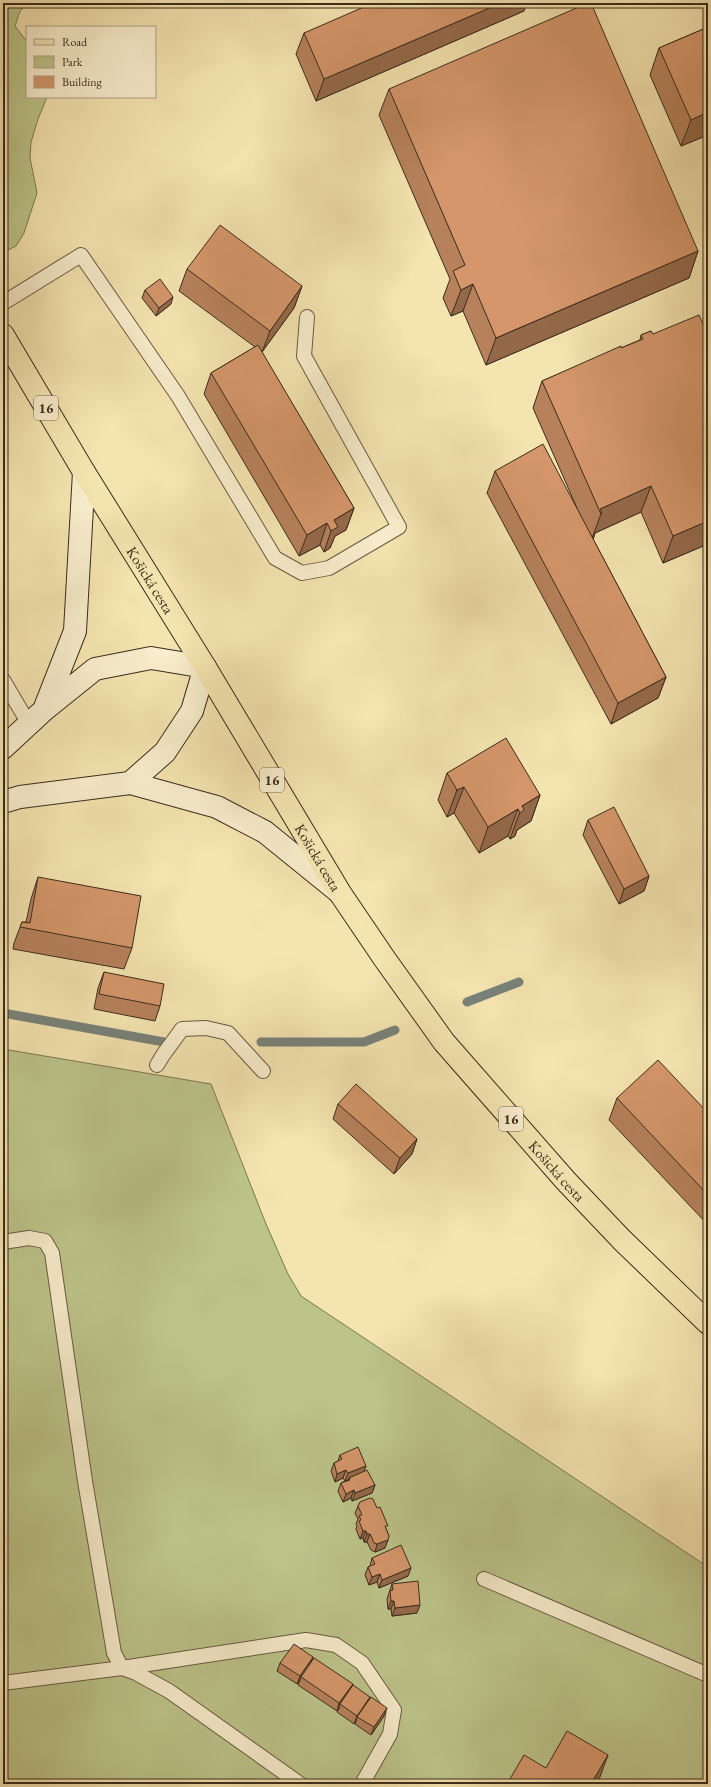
<svg xmlns="http://www.w3.org/2000/svg" width="711" height="1787" font-family="'EB Garamond',serif">
  <rect width="100%" height="100%" fill="#f4e4b0"/>
  <filter id="stains"><feTurbulence type="fractalNoise" baseFrequency=".005" numOctaves="4"/><feColorMatrix values="0 0 0 0 .2 0 0 0 0 .09 0 0 0 0 .02 0 0 0 .5 -.17"/></filter>
  <radialGradient id="worn" r=".72"><stop offset=".6" stop-color="#630" stop-opacity="0"/><stop offset="1" stop-color="#630" stop-opacity=".3"/></radialGradient>
  <!-- green -->
  <path fill="#bcc48a" stroke="#7c7854" d="M3,3h25l-8,8 -5,15 12,16v55h20l-9,22 -7,23 -1,16 7,35 -13,40 -8,13 -8,4 -5,-6z
    M3,1049l208,35 55,140 22,50 13,22 407,271v217h-705z"/>
  <g fill="none" stroke-linecap="round" stroke-linejoin="round">
    <!-- stream -->
    <path stroke="#788279" stroke-width="9" d="M467,1002l52,-20
      M3,1013l161,29
      M261,1042h103l31,-12"/>
    <!-- lane casing -->
    <g stroke="#695a42" stroke-width="16">
      <path id="lane" d="M3,303l78,-48 97,141 97,162 27,15 27,-5 70,-41 -95,-171 3,-39
        M3,680l26,44
        M157,1065l6,-10 19,-26 24,-1 22,5 35,38
        M3,1242l26,-4 16,3 7,12 33,228 29,172 8,15 184,-28 30,5 26,18 32,47 -4,24 -28,50
        M484,1579l224,96
        M3,1683l119,-15 14,5 33,18 131,93"/>
    </g>
    <!-- secondary casing -->
    <g stroke="#3b2c1d" stroke-width="24">
      <path id="secondary" d="M44,710l51,-41 56,-11 54,9 -13,44 -27,41 -35,31
        M3,748l41,-38 31,-79 9,-159
        M3,802l17,-5 110,-14 87,24 48,25 74,60"/>
    </g>
    <!-- primary casing -->
    <g stroke="#3b2c1d" stroke-width="24">
      <g id="primary">
        <path id="s1" d="M3,335l81,137 121,195 135,226 44,65 60,84 122,139 56,59 86,83"/>
      </g>
    </g>
    <!-- lane -->
    <use href="#lane" stroke="#f8edcc" stroke-width="14"/>
    <!-- secondary -->
    <use href="#secondary" stroke="#f8edcc" stroke-width="22"/>
    <!-- primary -->
    <use href="#primary" stroke="#f4e4b0" stroke-width="22"/>
  </g>
  <!-- wall -->
  <path fill="#b6815b" stroke="#3b2c1d" d="M524,11l-208,90 -20,-47 8,-21z
    M708,27v108l-27,11 -31,-71 9,-27z
    M389,89l309,162 -9,27 -203,87 -23,-54 -12,5 -8,-18 7,-19 -71,-164z
    M187,269l115,17 -8,22 -32,44 -1,-1 93,157 -8,22 -11,6 -5,12 -6,4 -4,-7 -21,11 -95,-162 7,-21 44,-26 -76,-56z
    M145,290l26,14 -15,12 -14,-18z
    M651,331l57,213 -45,19 -22,-51 -46,21 -2,6 73,138 -8,21 -47,26 -124,-231 8,-22 82,37 -44,-100 9,-27 98,-41 1,-5z
    M447,773l93,22 -9,26 -14,9 -2,6 -5,3 -2,-3 -29,17 -25,-40 -7,4 -9,-17z
    M588,820l61,56 -5,15 -25,13 -36,-69z
    M38,877l94,71 -8,21 -111,-20 1,-6 8,-21h4l5,-23z
    M104,972l56,34 -5,15 -61,-12 4,-21z
    M617,1098l91,15v112l-99,-105z
    M338,1104l79,35 -5,15 -18,20 -61,-55z
    M340,1455l24,17 11,13 -3,8 -20,8 -1,-3 -8,4 -5,-11 3,-8 4,-2 -2,-3 -8,4 -4,-11 3,-8 4,-2z
    M360,1502l26,27 3,7 -4,12 -10,4 -4,-2 -4,-8h-3l-1,-4 -3,1 -4,-10 1,-3 -1,-2 2,-5 -3,-6z
    M372,1558l36,18 -29,12 -2,-6 -8,3 -4,-10 3,-8 2,-1z
    M392,1584l25,29 -25,3 -1,-7h-3l-1,-10z
    M313,1657l-1,4 39,27 19,9 -2,3 16,16 -13,19 -16,-11 1,-3 -2,3 -17,-12 2,-4 -2,3 -39,-26 2,-5 -3,4 -20,-13 3,-8z"/>
  <!-- shaded-wall -->
  <path fill="#94694a" stroke="#3b2c1d" d="M501,3h26l-3,8 -208,90 8,-22z
    M708,112v23l-27,11 10,-26z
    M698,251l-9,27 -203,87 10,-27z
    M473,284l-10,27 -12,5 10,-26z
    M302,286l-8,22 -32,44 8,-21z
    M173,297l-2,7 -15,12 3,-8z
    M651,486l-10,26 -46,21 -2,7 -2,1 10,-27 -1,-5z
    M354,508l-8,22 -11,6 -5,12 -6,4 7,-21 3,-11z
    M708,521v23l-45,19 10,-27z
    M327,523l-7,22 -21,11 8,-21z
    M666,677l-8,21 -47,26 7,-21z
    M464,787l-10,26 -7,4 10,-27z
    M540,795l-9,26 -14,9 -2,6 -5,3 12,-33z
    M518,809l-10,27 -29,17 9,-26z
    M649,876l-5,15 -25,13 5,-15z
    M417,1139l-5,15 -18,20 6,-16z
    M366,1466l-3,8 -14,4 -1,2 -3,1 3,-8z
    M346,1470l-3,8 -8,4 2,-8z
    M375,1485l-3,8 -20,8 3,-8z
    M354,1490l-3,8 -8,4 3,-8z
    M363,1531h3l-3,7 -3,1z
    M367,1534h3l-3,8h-3z
    M388,1540l-3,8 -10,4 2,-8z
    M411,1568l-3,8 -29,12 3,-8z
    M380,1574l-3,8 -8,3 3,-8z
    M391,1601h3l-3,8h-3z
    M420,1605l-3,8 -25,3 3,-8z
    M313,1657l-3,8 -9,12 -1,3 -3,4 3,-8z
    M353,1684l-3,8 -10,12 -1,4 -2,3 2,-8z
    M370,1697l-3,8 -10,12 -1,4 -2,3 3,-8z
    M387,1708l-3,8 -13,19 3,-8z
    M608,1755l-8,22 -5,7h-4z"/>
  <!-- building -->
  <path fill="#d4966a" stroke="#3b2c1d" d="M373,3h128l-177,76 -20,-46z
    M588,3h3l107,248 -202,87 -23,-54 -12,6 -8,-19 12,-6 -76,-176z
    M708,27v85l-17,8 -32,-72z
    M220,225l82,61 -32,45 -83,-62z
    M160,279l13,18 -14,11 -14,-18z
    M699,315l9,20v186l-35,15 -22,-50 -51,23 2,4 -1,1 -59,-133 79,-35v2l22,-9 -2,-4 10,-4 2,3z
    M258,345l96,163 -20,12 4,7 -7,4 -4,-8 -20,12 -96,-162z
    M543,444l123,233 -48,26 -123,-232z
    M506,738l34,57 -18,11 2,4 -4,3 -2,-4 -30,18 -24,-40 -7,3 -10,-17z
    M614,807l35,69 -25,13 -36,-69z
    M38,877l103,19 -9,52 -112,-21 2,-5 8,1z
    M104,972l60,12 -4,22 -61,-12z
    M658,1060l50,53v82l-91,-97z
    M356,1084l61,55 -17,19 -62,-54z
    M358,1447l8,19 -18,7 -2,-3 -9,4 -3,-11 8,-4 -2,-4z
    M367,1470l8,15 -20,8 -1,-3 -8,4 -5,-11 9,-3 -1,-2z
    M370,1498l3,1 4,9 3,-1 8,19h-3l4,10 -1,4 -11,4 -3,-1 -4,-9h-3l-1,-3h-3l-4,-10 2,-1 -2,-4 3,-1 -4,-9 2,-4z
    M401,1545l10,23 -29,12 -2,-6 -8,3 -4,-10 7,-3 -3,-6z
    M418,1581l2,24 -25,3 -1,-7h-3l-1,-10 3,-1 -1,-6z
    M294,1644l19,13 -13,19 -20,-13z
    M314,1658l39,26 -14,19 -38,-26z
    M353,1685l17,12 -13,19 -17,-12z
    M371,1697l16,11 -13,19 -17,-10z
    M567,1731l41,24 -17,29h-84l17,-29 22,13z"/>
  <g text-anchor="middle" dominant-baseline="central" stroke-width="3" stroke-linejoin="round" paint-order="stroke">
    <!-- shield labels -->
    <g fill="#f8edcc" stroke="#746652" stroke-width="1">
      <rect x="34" y="396" width="24" height="24" rx="3"/>
      <rect x="260" y="768" width="24" height="24" rx="3"/>
      <rect x="499" y="1107" width="24" height="24" rx="3"/>
    </g>
    <g font-size="14" font-weight="bold" fill="#3b2c1d">
      <text x="46" y="408">16</text>
      <text x="272" y="780">16</text>
      <text x="511" y="1119">16</text>
    </g>
    <!-- street labels -->
    <g font-size="15" fill="#3b2c1d" stroke="#f8edcc">
      <text stroke="none"><textPath href="#s1" startOffset="286">Košická cesta</textPath></text>
      <text stroke="none"><textPath href="#s1" startOffset="610">Košická cesta</textPath></text>
      <text stroke="none"><textPath href="#s1" startOffset="1005">Košická cesta</textPath></text>
    </g>
  </g>
  <!-- margin -->
  <rect width="711" height="1787" fill="none" stroke="#f4e4b0" stroke-width="16"/>
  <rect x="4" y="4" width="703" height="1779" fill="none" stroke="#3b2c1d" stroke-width="2"/>
  <rect x="8" y="8" width="695" height="1771" fill="none" stroke="#3b2c1d"/>
  <!-- legend -->
  <rect x="26" y="26" width="130" height="72" fill="#f8edcc" stroke="#aca086"/>
  <rect x="34" y="39" width="20" height="6" fill="#f4e4b0" stroke="#aca086"/>
  <text x="62" y="46" font-size="12" fill="#3b2c1d">Road</text>
  <rect x="34" y="56" width="20" height="12" fill="#bcc48a" stroke="#aca086"/>
  <text x="62" y="66" font-size="12" fill="#3b2c1d">Park</text>
  <rect x="34" y="76" width="20" height="12" fill="#d4966a" stroke="#aca086"/>
  <text x="62" y="86" font-size="12" fill="#3b2c1d">Building</text>
  <rect width="100%" height="100%" filter="url(#stains)"/>
  <rect width="100%" height="100%" fill="url(#worn)"/>
</svg>
